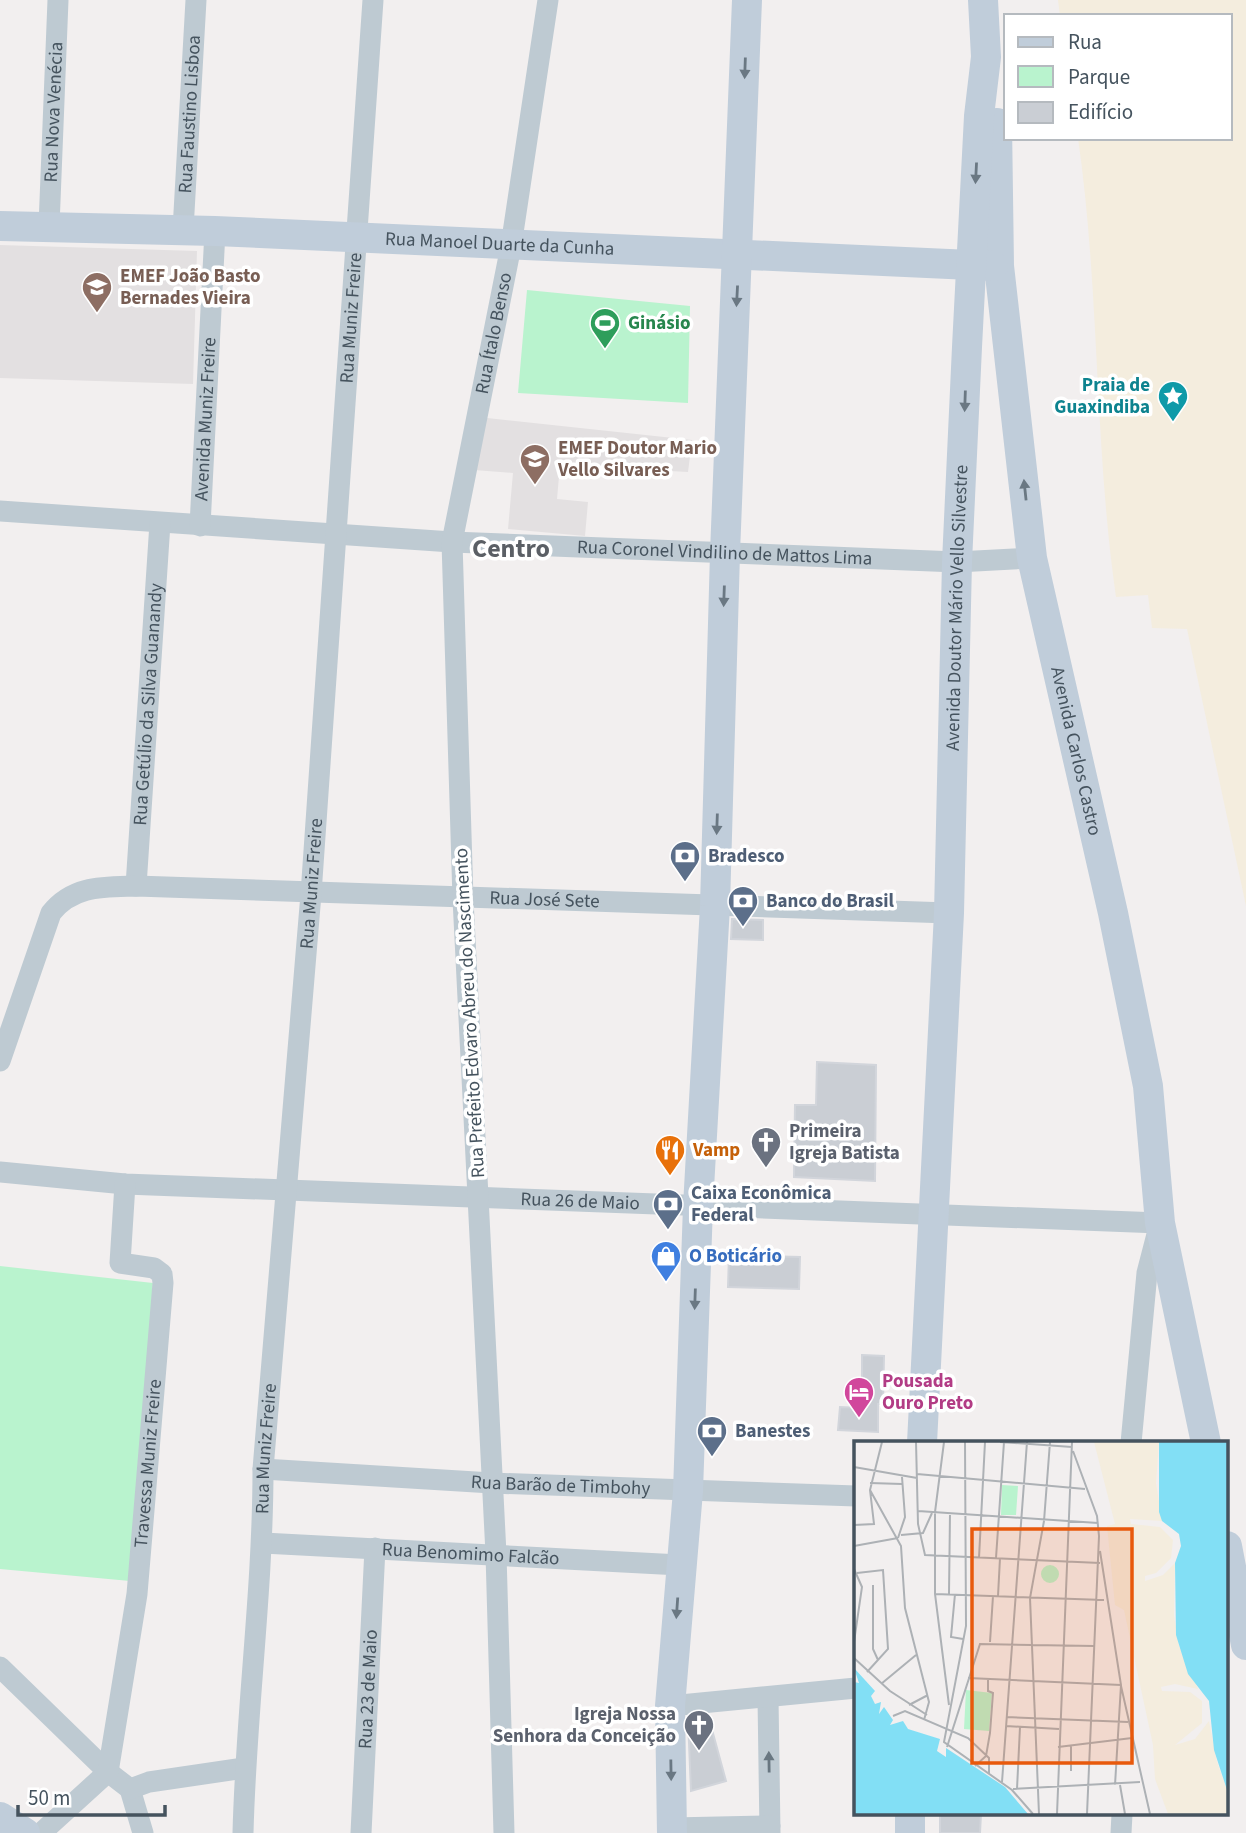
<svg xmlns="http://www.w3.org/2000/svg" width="1246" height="1833" font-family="'Source Sans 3',sans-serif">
  <rect width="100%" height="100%" fill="#f2efef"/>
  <!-- education -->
  <path fill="#e3e0e1" d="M0,245l197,6 -4,133 -193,-6z
    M478,417l214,23 -4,32 -128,-7 -3,34 31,3 -3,34 -77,-7 5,-56 -39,-3z"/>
  <!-- green -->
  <path fill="#b9f3ce" d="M527,290l163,16 -2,97 -170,-10z
    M0,1266l153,17 -23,298 -130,-12z"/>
  <!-- sand -->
  <path fill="#f4edde" d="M1058,0h188v906l-59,-277 -35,-1 -4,-33 -32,2c-22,-152 -16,-307 -38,-459h152v-122h-170z"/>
  <!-- building -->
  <path fill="#caced4" stroke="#d2d5db" stroke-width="2" d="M732,919l31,1v20l-32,-1z
    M817,1062l59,3 -1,116 -81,-4 1,-72h21z
    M729,1255l71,2 -1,32 -71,-2z
    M862,1355l22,1 -1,48h-5v28l-40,-2 2,-23 22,1z
    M708,1715l18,66 -35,10 -3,-72z
    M940,1814h41l-1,19h-40z"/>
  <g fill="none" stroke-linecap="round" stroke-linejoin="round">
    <!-- street -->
    <g stroke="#becad2" stroke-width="21">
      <path id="s1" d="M49,226l9,-226"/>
      <path id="s2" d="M183,230l13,-230"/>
      <path id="s3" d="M0,511l452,31 505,20 75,-4"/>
      <path id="s4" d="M200,526l15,-295"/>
      <path id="s5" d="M136,886l24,-363"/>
      <path id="s6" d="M0,1061l51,-148c22,-28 53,-26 85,-27l813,27"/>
      <path id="s7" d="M0,1172l125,12 1035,39 -13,50 -16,170"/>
      <path id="s8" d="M263,1469l229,14 364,13"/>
      <path id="s9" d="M263,1543l417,22"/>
      <path d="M0,1667l108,105 22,17 13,44"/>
      <path d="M768,1698l2,135"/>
      <path d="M670,1706l186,-18"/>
      <path d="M130,1789l19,-7 95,-14"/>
      <path d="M672,1828l98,-2"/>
      <path id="s10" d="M41,1833l67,-61 29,-178 26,-311 -1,-9 -8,-6 -34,-5 5,-79"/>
      <path id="s11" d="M243,1833c3,-122 20,-242 20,-364l48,-575 62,-894"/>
      <path id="s12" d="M361,1833l14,-285"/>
      <path id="s13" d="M504,1833l-8,-279 -33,-655 -11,-357 59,-296 37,-246"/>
      <path d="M1121,1833l1,-19"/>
    </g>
    <!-- secondary -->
    <g stroke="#c0cdda" stroke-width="30">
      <path id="s14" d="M997,123l2,143 33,292 81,355 35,173 12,137 46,220"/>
      <path id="s15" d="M0,226l215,5 778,35"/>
      <path id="s16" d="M922,1443l27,-530 8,-351 10,-215 12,-231 7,-59 -3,-57"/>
      <path d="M1227,1546l19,99"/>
      <path d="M0,1817l25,16"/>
      <path d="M672,1833l-2,-127 18,-215 10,-285 17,-300 10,-353 22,-553"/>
      <path d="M910,1833v-19"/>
    </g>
  </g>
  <!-- one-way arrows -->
  <defs><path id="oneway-solid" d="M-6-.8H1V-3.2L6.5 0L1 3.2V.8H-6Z" transform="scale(1.75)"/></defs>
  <g fill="#6a7883">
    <use href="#oneway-solid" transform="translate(745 68) rotate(92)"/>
    <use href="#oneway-solid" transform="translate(976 173) rotate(93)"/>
    <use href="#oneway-solid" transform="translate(737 296) rotate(93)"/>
    <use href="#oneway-solid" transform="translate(965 401) rotate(92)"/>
    <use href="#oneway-solid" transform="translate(1025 490) rotate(-96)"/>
    <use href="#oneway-solid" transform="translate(724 596) rotate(92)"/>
    <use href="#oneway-solid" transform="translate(717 824) rotate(92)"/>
    <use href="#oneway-solid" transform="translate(695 1299) rotate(92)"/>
    <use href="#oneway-solid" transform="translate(677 1608) rotate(94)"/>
    <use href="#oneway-solid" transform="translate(671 1770) rotate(89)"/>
  </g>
  <use fill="#697781" href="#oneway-solid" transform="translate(769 1762) rotate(-91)"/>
  <!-- icons -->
  <defs>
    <g id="school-pin" transform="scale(1.575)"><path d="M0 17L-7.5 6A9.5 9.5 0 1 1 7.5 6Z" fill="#8d6e63" stroke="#fff"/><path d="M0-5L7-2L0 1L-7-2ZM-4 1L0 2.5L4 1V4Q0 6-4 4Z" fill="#fff"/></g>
    <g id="stadium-pin" transform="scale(1.575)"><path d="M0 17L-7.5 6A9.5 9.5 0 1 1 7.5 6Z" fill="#2e9e5b" stroke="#fff"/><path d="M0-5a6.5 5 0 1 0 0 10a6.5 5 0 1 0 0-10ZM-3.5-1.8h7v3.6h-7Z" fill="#fff"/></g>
    <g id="sight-pin" transform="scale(1.575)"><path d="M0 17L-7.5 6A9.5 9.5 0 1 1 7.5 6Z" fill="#0f9aa8" stroke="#fff"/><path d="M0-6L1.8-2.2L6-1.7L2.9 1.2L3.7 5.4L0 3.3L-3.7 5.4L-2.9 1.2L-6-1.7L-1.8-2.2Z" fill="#fff"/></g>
    <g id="bank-pin" transform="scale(1.575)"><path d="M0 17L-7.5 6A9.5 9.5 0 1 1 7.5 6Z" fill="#5c6f8a" stroke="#fff"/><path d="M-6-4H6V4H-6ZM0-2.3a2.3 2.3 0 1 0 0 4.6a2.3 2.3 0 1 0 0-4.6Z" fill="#fff"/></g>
    <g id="church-pin" transform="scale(1.575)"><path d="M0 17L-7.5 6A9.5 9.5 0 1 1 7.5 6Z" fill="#6b7280" stroke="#fff"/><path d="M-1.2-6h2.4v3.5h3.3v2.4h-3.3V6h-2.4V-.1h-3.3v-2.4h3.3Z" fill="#fff"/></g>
    <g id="restaurant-pin" transform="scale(1.575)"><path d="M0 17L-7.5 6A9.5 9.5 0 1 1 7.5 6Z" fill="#e8710a" stroke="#fff"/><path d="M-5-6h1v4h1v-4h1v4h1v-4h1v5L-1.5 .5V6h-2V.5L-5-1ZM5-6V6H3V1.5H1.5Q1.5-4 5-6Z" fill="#fff"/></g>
    <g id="shop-pin" transform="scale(1.575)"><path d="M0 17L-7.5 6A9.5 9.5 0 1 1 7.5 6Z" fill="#3f7fe0" stroke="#fff"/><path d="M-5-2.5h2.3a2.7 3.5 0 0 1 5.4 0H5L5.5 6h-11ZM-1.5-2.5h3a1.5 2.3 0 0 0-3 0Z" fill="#fff"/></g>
    <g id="hotel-pin" transform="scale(1.575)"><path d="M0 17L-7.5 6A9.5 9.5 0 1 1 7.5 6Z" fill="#d1479c" stroke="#fff"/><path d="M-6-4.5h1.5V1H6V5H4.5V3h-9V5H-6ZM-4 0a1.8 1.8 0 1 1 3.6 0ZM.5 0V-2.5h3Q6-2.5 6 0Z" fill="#fff"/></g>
  </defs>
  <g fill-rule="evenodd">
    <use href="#school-pin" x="97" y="287"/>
    <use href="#stadium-pin" x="605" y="323"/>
    <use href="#sight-pin" x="1173" y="396"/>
    <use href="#school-pin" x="535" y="459"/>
    <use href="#bank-pin" x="685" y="856"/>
    <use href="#bank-pin" x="743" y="901"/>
    <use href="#church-pin" x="766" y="1142"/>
    <use href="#restaurant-pin" x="670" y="1150"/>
    <use href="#bank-pin" x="668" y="1204"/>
    <use href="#shop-pin" x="666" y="1256"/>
    <use href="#hotel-pin" x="859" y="1392"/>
    <use href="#bank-pin" x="712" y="1431"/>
    <use href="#church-pin" x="699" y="1725"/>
  </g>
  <g text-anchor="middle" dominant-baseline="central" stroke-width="7" stroke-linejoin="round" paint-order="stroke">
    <!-- street labels -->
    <g font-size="19" fill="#45535e" stroke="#fff">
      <text stroke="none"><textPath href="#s1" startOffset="114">Rua Nova Venécia</textPath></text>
      <text stroke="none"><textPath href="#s2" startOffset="116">Rua Faustino Lisboa</textPath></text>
      <text stroke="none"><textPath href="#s15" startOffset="500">Rua Manoel Duarte da Cunha</textPath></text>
      <text stroke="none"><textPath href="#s11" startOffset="1519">Rua Muniz Freire</textPath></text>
      <text stroke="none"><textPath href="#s13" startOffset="1505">Rua Ítalo Benso</textPath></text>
      <text stroke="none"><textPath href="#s4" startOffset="107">Avenida Muniz Freire</textPath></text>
      <text stroke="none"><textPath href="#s3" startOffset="726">Rua Coronel Vindilino de Mattos Lima</textPath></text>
      <text stroke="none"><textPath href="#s16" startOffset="836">Avenida Doutor Mário Vello Silvestre</textPath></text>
      <text stroke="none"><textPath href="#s5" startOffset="182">Rua Getúlio da Silva Guanandy</textPath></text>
      <text stroke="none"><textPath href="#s14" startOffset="635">Avenida Carlos Castro</textPath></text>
      <text stroke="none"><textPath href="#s11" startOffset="952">Rua Muniz Freire</textPath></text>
      <text stroke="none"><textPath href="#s6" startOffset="658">Rua José Sete</textPath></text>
      <text transform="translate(470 1013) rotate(-93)">Rua Prefeito Edvaro Abreu do Nascimento</text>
      <text stroke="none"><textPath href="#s7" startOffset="581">Rua 26 de Maio</textPath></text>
      <text stroke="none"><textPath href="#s11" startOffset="385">Rua Muniz Freire</textPath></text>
      <text stroke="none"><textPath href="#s10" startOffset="402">Travessa Muniz Freire</textPath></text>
      <text stroke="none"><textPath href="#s8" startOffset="298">Rua Barão de Timbohy</textPath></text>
      <text stroke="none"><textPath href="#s9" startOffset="208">Rua Benomimo Falcão</textPath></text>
      <text stroke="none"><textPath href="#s12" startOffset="144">Rua 23 de Maio</textPath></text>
    </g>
    <!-- education labels -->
    <g font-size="19" font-weight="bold" fill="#785e54" stroke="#fff" text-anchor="start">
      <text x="120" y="276">EMEF João Basto<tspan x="120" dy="22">Bernades Vieira</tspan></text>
      <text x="558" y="448">EMEF Doutor Mario<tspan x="558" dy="22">Vello Silvares</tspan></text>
    </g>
    <!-- leisure labels -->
    <g font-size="19" font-weight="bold" fill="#27864d" stroke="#fff" text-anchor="start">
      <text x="628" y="323">Ginásio</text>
    </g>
    <!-- culture labels -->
    <g font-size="19" font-weight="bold" fill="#0d838f" stroke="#fff" text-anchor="end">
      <text x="1150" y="385">Praia de<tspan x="1150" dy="22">Guaxindiba</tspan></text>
    </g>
    <!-- service labels -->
    <g font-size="19" font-weight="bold" fill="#4e5e75" stroke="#fff" text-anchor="start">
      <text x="708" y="856">Bradesco</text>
      <text x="766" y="901">Banco do Brasil</text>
      <text x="691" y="1193">Caixa Econômica<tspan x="691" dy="22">Federal</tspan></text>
      <text x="735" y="1431">Banestes</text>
    </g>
    <!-- worship labels -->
    <g font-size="19" font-weight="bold" fill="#5b616d" stroke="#fff" text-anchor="start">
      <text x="789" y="1131">Primeira<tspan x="789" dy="22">Igreja Batista</tspan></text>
      <text x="676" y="1714" text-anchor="end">Igreja Nossa<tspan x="676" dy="22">Senhora da Conceição</tspan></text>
    </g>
    <!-- food labels -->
    <g font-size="19" font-weight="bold" fill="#c56008" stroke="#fff" text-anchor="start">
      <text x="693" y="1150">Vamp</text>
    </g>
    <!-- shop labels -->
    <g font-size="19" font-weight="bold" fill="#366cbe" stroke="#fff" text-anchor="start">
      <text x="689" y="1256">O Boticário</text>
    </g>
    <!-- hotel labels -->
    <g font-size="19" font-weight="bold" fill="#b23c85" stroke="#fff" text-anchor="start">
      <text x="882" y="1381">Pousada<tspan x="882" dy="22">Ouro Preto</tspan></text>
    </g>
    <!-- district labels -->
    <g font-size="26" font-weight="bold" fill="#5b5f65" stroke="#fff">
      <text x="511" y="548">Centro</text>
    </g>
  </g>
  <!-- overview -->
  <g transform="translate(854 1441)">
    <rect width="374" height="374" fill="#f2efef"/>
    <path d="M148,44l16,1 -2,29h-15zM187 133a9 9 0 1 1 18 0a9 9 0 1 1-18 0ZM112,249l26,3 -3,38 -25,-2z" fill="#b9f3ce"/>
    <path d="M240,1h65l-3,41 6,38 -32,-2 1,5 29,3 13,13 -2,18 -15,15 -11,3v5l18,-6 12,-12 -1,52 5,31 19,43 -23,-5 -14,3 1,4 28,1 12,9v22l-27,22 20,-6 14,-18 8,41 11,31v21h-60l-13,-35 -2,-34 -29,-135 -9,-5 -8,-79 8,-2z" fill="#f4edde"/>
    <path d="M305,1h69v351l-14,-43 -5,-49 -21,-27 -12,-39 -1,-72 6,-17 -2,-12 -17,-13 -3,-9zM0,227l21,23 -4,5 4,8 6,-2 -2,12 5,-7 9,13 -3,5 13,-4 5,8 32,10 -3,12 9,6v-9l59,39 23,27h-174v-132l5,1z" fill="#82dff5"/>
    <path fill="none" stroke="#adb1b5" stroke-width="2" d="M28,1l-12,48 31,56 4,62 24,94 -5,18M62,1l2,82 7,31 175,8M90,1l-9,70v82l14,111M111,1l1,184 -22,116 68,48 21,24M146,1l72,5M219,10l24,65 2,20 -12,278M0,26l63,11M63,33l168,15M16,42l32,1M64,70l180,12M0,84l20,-1 -4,-34M47,94l22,-2 9,-20M44,97l7,-21 -3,-40M0,105l44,-8M246,110l21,134 -6,100M125,117l6,-116M142,117l8,-116M0,128l8,18 -8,55M3,132l26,-3 5,79 -21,23M19,144v64l5,11M81,153l169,6M95,153l1,-81M101,153l-4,43 12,2M144,155l2,-38M136,201l3,-46M0,217l36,33 37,24M114,237l153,7M27,243l35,-29M267,245l29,128M55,264l19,-10M39,275l12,-5 63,27 21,20v16M152,276l122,5M152,285l53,3M217,305v25M93,306l33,-103 114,2M204,306l74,-9M121,325l11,-10 4,-23 3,-40 -5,-2v-11M148,341l25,-340M266,344l5,29M159,348l127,-7M163,348l3,-62M185,373l-9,-216 14,-77 6,-79M203,373l15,-372"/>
    <path fill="#e8590c" fill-opacity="0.15" stroke="#e8590c" stroke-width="3.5" d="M118,88h160v234h-160z"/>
    <rect width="374" height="374" fill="none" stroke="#45535e" stroke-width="3.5"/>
  </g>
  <!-- legend -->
  <rect x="1004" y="14" width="228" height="126" fill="#ffffff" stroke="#b5babf" stroke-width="2"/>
  <rect x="1018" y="37" width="35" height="10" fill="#c0cdda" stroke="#b5babf" stroke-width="2"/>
  <text x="1068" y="49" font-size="21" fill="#45535e">Rua</text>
  <rect x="1018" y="66" width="35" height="21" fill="#b9f3ce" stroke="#b5babf" stroke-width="2"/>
  <text x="1068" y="84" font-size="21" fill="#45535e">Parque</text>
  <rect x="1018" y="102" width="35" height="21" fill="#caced4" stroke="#b5babf" stroke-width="2"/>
  <text x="1068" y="119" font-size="21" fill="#45535e">Edifício</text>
  <!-- scale -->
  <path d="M18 1805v10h147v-10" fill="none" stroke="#45535e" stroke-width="3.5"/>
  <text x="28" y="1805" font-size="21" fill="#45535e" stroke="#ffffff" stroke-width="5" paint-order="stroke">50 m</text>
</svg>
